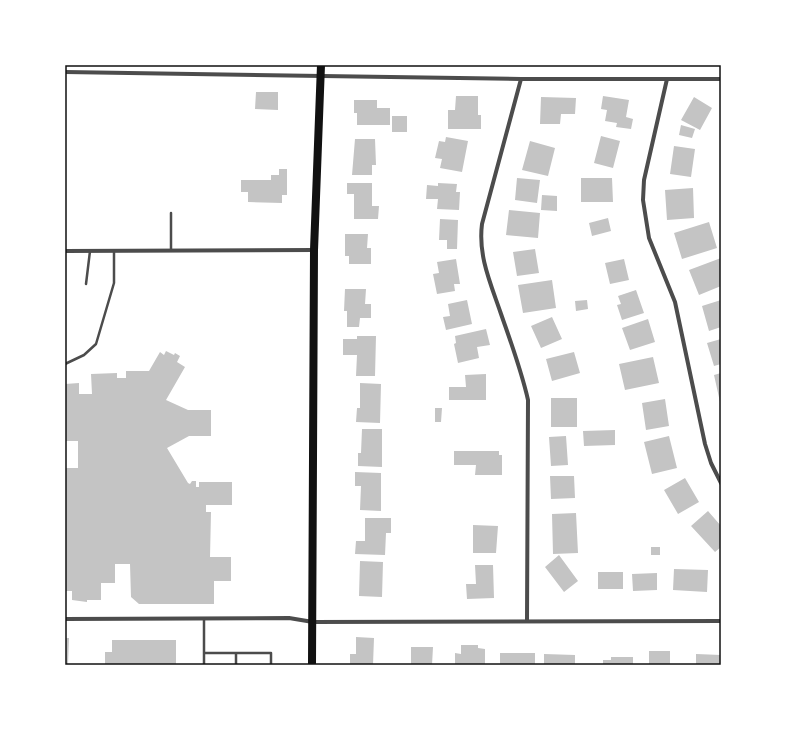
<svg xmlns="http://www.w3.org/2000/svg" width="786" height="730" font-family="Poppins,sans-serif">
  <rect width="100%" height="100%" fill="#fff"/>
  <!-- building -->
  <path fill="#c4c4c4" d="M256,92h22v18l-23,-1z
    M456,96h22v19h3v14h-33v-19h7z
    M603,96l26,4 -3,17 7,2 -2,10 -15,-2 1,-4 -12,-2 2,-11 -6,-1z
    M541,97l35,1 -1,16h-14l-1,10h-20z
    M694,97l18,11 -12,22 -19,-10z
    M354,100h23v8h13v17h-33v-12h-3z
    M392,116h15v16h-15z
    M681,125l14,4 -3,9 -13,-3z
    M601,136l19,5 -7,27 -19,-5z
    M446,137l22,4 -6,31 -22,-4 2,-9 -7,-1 4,-17 6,1z
    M355,139h20l1,26h-4v10h-20z
    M530,141l25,7 -7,28 -26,-6z
    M674,146l21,3 -4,28 -21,-3z
    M279,169h8v26h-5v8l-34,-1v-10h-7v-12h30v-5h8z
    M517,178l23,2 -3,23 -22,-3z
    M581,178h31l1,24h-32z
    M347,183h25v23h7l-1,13h-24v-25h-7z
    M438,183l19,1 -1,8h4l-1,18 -22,-1 1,-10h-12l1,-14 11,1z
    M693,188l1,30 -27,2 -2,-30z
    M542,195l15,1v15l-16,-1z
    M509,210l31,3 -2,25 -32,-3z
    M608,218l3,13 -19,5 -3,-13z
    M440,219l18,1 -1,29h-10v-9h-8z
    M709,222l8,26 -35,11 -8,-26z
    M345,234h23l-1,14h4v16h-22v-8h-4z
    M535,249l4,24 -22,3 -4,-24z
    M721,258v28l-22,9 -10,-25z
    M456,259l4,25h-6l1,7 -18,3 -4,-20 6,-1 -2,-11z
    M624,259l5,21 -19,4 -5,-21z
    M552,280l4,28 -33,5 -5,-28z
    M345,289h21l-1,15h6v14h-11l-1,9h-12v-16h-3z
    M636,290l8,23 -22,7 -5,-15 4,-1 -3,-8z
    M467,300l5,24 -26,6 -3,-13 7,-1 -2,-12z
    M587,300l1,9 -12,2 -1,-10z
    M721,300v27l-12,4 -7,-25z
    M552,317l10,22 -21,9 -10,-22z
    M648,319l7,23 -25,8 -8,-22z
    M486,329l4,16 -13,2 2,11 -21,5 -4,-19 2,-1 -1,-7z
    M357,336h19l-1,40h-19l1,-21h-14v-16h14z
    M721,339v25l-7,2 -7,-23z
    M166,351l8,4 1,-2 5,3 -3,6 8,5 -19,33 22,10h23v26h-22l-22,12 21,35 2,1 2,-3h4v6h3v-5h33v23h-26v7h5l-1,45h21v24h-17v23h-75l-8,-7 -1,-33h-15v19h-14v17h-14v2l-15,-2v-9h-7v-123h13v-27h-13v-57l14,-1v11h13l-1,-20 26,-1v5h9v-7h23l11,-19 4,3z
    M574,352l6,21 -28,8 -6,-22z
    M653,357l6,26 -34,7 -6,-26z
    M721,373v29h-1l-6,-27z
    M486,374v26h-37v-13h17l-1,-12z
    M360,383l21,1 -1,39 -24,-1 1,-14h3z
    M551,398h26v29h-26z
    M665,399l4,27 -23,4 -4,-27z
    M435,408h7l-1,14h-6z
    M362,429h20v38l-24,-1v-13h3z
    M615,430v15l-31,1 -1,-15z
    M566,436l2,29 -17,1 -2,-29z
    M669,436l8,32 -25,6 -8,-32z
    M454,451h45v4h3v20h-27l1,-10h-22z
    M355,472l26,1v38l-21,-1 1,-24h-6z
    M550,476h24l1,22 -24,1z
    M685,478l14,24 -21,12 -14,-24z
    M708,511l13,15v21l-6,5 -24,-26z
    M576,513l2,40 -25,1 -1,-40z
    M365,518h26v15h-5l-1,22 -30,-1 1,-13h9z
    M473,525l25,1 -2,27h-23z
    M651,547h9v8h-9z
    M559,555l19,26 -14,11 -19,-25z
    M360,561l23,1 -1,35 -23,-1z
    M475,565h18l1,33 -27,1 -1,-15h10z
    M674,569l34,1 -1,22 -34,-2z
    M598,572h25v17h-25z
    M657,573v17l-24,1 -1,-17z
    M356,637l18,1 -1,27h-23v-11h6z
    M65,638h4l-1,27h-3z
    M112,640h64v25h-71v-13h7z
    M461,645h17v3l7,1v16h-30v-12l6,1z
    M411,647h22l-1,18h-21z
    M649,651h21v14h-21z
    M500,653h35v12h-35z
    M544,654l31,1v10h-31z
    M696,654l25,1v10h-25z
    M611,657h22v8h-30v-5h8z"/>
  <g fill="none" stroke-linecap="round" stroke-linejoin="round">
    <!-- service -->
    <path stroke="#4c4c4c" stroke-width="2.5" d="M171,213v37
      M86,284l4,-33
      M65,364l19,-9 12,-11 18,-61v-32
      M204,619v46
      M204,653h67v12
      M236,653v12"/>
    <!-- minor -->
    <path stroke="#4c4c4c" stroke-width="4" d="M65,72l456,7h200
      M521,79l-39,145c-4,31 8,58 18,87 10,29 21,58 28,89l-1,221
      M667,79l-23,101 -1,20 6,38 26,64 30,142 6,19 10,20
      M65,251l249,-1
      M65,619l224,-1 24,4 408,-1"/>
    <!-- secondary -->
    <path stroke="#111" stroke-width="8" d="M312,665l2,-415 7,-185"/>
  </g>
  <!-- border -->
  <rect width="786" height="730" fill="none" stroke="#ffffff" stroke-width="132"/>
  <rect x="66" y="66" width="654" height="598" fill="none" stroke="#111" stroke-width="1.5"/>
</svg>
